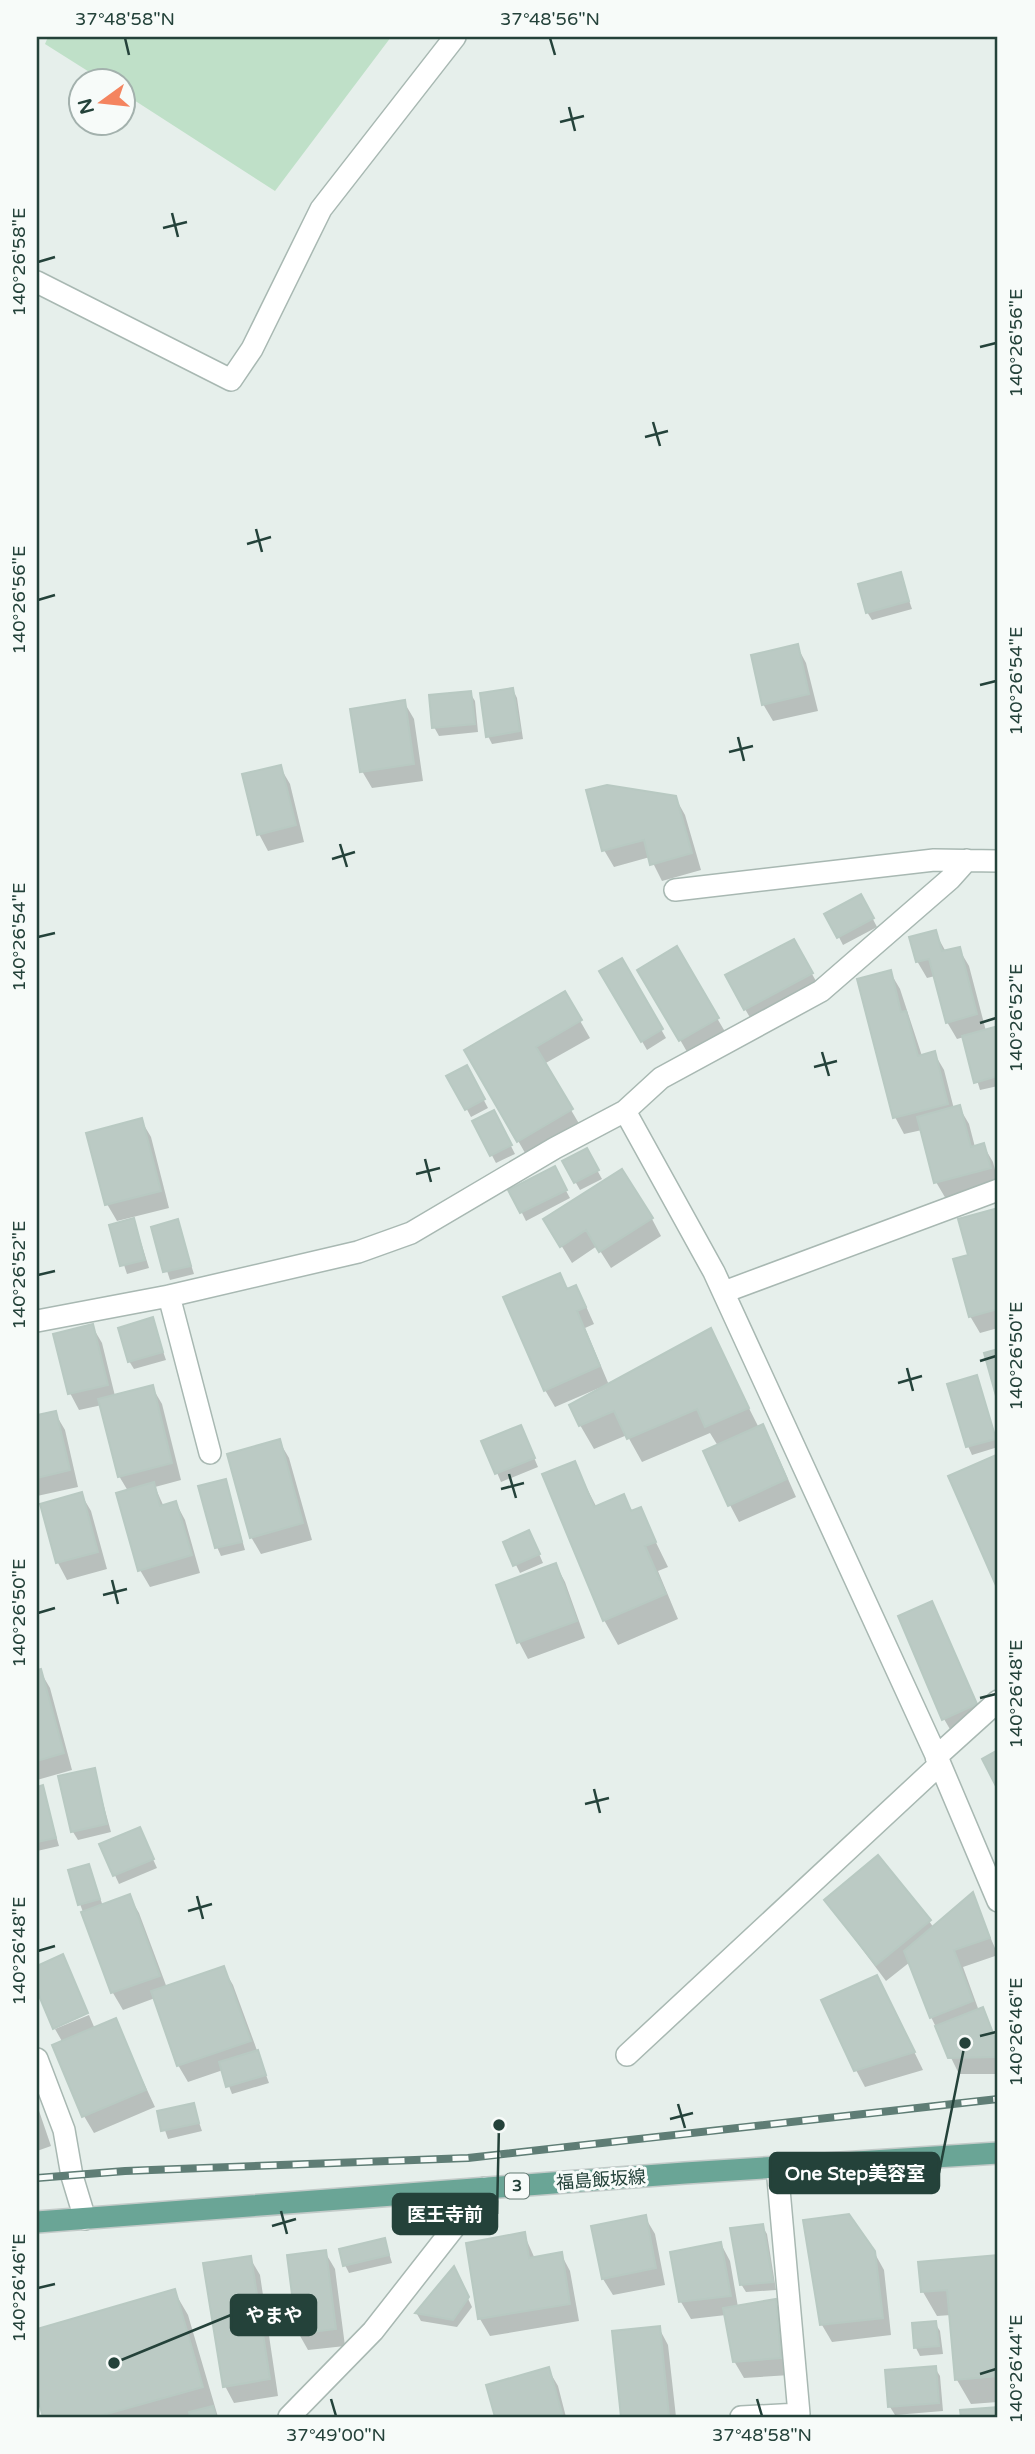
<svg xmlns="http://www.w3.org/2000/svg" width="1035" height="2454" font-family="'Varela Round','Noto Sans JP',sans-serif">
  <rect width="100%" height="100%" fill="#e6efeb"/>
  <!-- green -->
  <path fill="#bfe0c8" d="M48,37h343l-116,154 -152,-98 -1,-13h-20l-57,-36z"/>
  <!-- shadow -->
  <path fill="#0003" d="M900,574l12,35 -40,11 -5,-8z
    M797,646l9,17 12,48 -45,10 -10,-17z
    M513,690l4,8 6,41 -31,5 -4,-8z
    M470,693l5,8 3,31 -39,4 -5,-9z
    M404,702l10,17 9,62 -51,7 -10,-17z
    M280,767l10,17 14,58 -36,9 -9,-17z
    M675,797l10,18 16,55 -39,11 -12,-24 -36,10 -10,-17z
    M861,896l16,31 -34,18 -16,-31z
    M935,932l11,20 13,-3 10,17 17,65 12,-3v58l-18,4 -16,-53 -7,2 -10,-17 -12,-46 -8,2 -10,-17z
    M676,949l51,86 -37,22 -50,-87z
    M803,958l18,32 -66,36 -10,-17z
    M621,960l45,78 -19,12 -45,-79z
    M890,972l10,17 22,67 12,-3 10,17 10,39 5,-2 10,17 6,23 8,-2 10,17 5,20 -52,17 -10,-17 -14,-52 -18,4 -9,-17z
    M564,993l26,45 -46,26 37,63 -53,31 -62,-108z
    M449,1076h22l17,32 -17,9z
    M141,1120l10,17 18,71 -52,13 -10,-17z
    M498,1120l17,34 -19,9 -22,-41z
    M586,1150l16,29 -22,11 -16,-28z
    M554,1169l16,29 -44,23 -15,-30z
    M998,1210v118l-18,5 -10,-17v-60l-9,-36z
    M545,1219h107l9,17 -50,32 -14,-22 -25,17z
    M134,1220l15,48 -22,6 -16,-48z
    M177,1221l17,53 -24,6 -17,-52z
    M559,1275l9,16 7,-3 10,16 9,20 -9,4 24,57 101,-54 49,97 3,-2 10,17 24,54 -57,25 -9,-17 -12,-59 -8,-13 -68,29 -15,-27 -33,14 -14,-24 19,-37 -44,19 -10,-17z
    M152,1319l14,41 -32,9 -5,-8z
    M92,1326l10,17 13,53 37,-9 10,17 19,76 -26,7 9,20 12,-4 9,17 15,53 -50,14 -10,-17 -12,-79 -9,-15 -17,-71 -23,5 -9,-17z
    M976,1377l22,70 -26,8 -4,-9z
    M55,1413l10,17 13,57 -41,9v-79z
    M521,1427l17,40 -37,15 -17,-40z
    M279,1441l10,17 23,82 -51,14 -10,-17z
    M995,1457l3,6v123l-48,-109z
    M574,1463l23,45 27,-12 9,17 7,-3 28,57 -10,4 20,48 -60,26 -14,-25z
    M225,1481l20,69 -24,6 -4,-9z
    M81,1494l10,17 16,58 -40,11 -9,-17 -16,-58z
    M533,1540l10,23 -23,10 -15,-30z
    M556,1565l9,17 20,56 -57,21 -9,-17z
    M931,1603l54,119 -31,14 -10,-17z
    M40,1671l10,17 22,82 -35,10v-108z
    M94,1770l17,62 -33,8 -5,-8z
    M42,1787l17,59 -22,5v-63z
    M143,1837l14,31 -38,16 -18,-39z
    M88,1866l15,40 26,-10 10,17 28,75 56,-20 10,17 36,98 -37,11 -9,-24 -35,12 -10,-17 -23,-67 -32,12 -10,-17 -33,-89z
    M972,1895l26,60 -35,12 16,44 3,-1 16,33v31h-39l-28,-57 -21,-55 -24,19 -60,-80 103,20 5,7z
    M886,1994l37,76 -58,17 -9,-17z
    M89,2015l6,14 20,-8 40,86 -61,26 -10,-17 -21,-73 -8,-14z
    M37,2105l14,41 -14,5z
    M193,2105l9,26 -34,8 -9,-26z
    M645,2217l10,17 10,51 -52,10 -10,-16z
    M762,2226l5,8 9,56 -30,2 -5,-8z
    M524,2234l11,25 26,-5 9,17 9,50 -89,15 -10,-17 -12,-75z
    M385,2240l7,23 -43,10 -4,-8z
    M721,2244l9,17 8,46 37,-6 10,17 5,57 -46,3 -10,-17 -8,-46 -35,4 -10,-17z
    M325,2252l10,17 10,77 -37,4 -9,-16z
    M874,2252l10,18 7,65 -59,7 -10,-17z
    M998,2257v145l-27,2 -14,-24 -6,-65 -14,1 -14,-24 -3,-28z
    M250,2258l10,17 18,121 -44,7 -9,-17z
    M454,2269l18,38 -15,20 -36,-6 -4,-7z
    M174,2291l14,24 30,102h-173l-8,-27v-60z
    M935,2323l5,8 3,23 -23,2 -4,-8z
    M659,2328l9,17 8,72h-53l-9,-84z
    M935,2368l5,8 3,35 -48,4 -5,-8z
    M548,2369l10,17 8,31h-69l-9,-31z"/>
  <!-- building -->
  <path fill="#bbcac4" stroke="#b8c9c2" stroke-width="2" d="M901,572l8,29 -43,12 -8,-29z
    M798,644l11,50 -47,11 -11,-50z
    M513,688l7,43 -34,6 -6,-44z
    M471,691l4,33 -43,4 -3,-33z
    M405,700l9,64 -54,8 -10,-63z
    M281,765l15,60 -39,10 -15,-61z
    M607,785l69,11 16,57 -42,12 -6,-25 -42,11 -16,-61z
    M861,894l13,24 -37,20 -13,-24z
    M936,930l6,21 18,-4 17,67 -31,9 -17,-64 -13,3 -7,-25z
    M794,939l19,34 -69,37 -19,-35z
    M677,946l42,72 -40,23 -42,-71z
    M622,958l41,71 -22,13 -42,-71z
    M891,970l10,42 5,-1 12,45 17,-5 13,53 -55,14 -36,-139z
    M565,991l17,29 -46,27 37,62 -56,33 -53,-92z
    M998,1026v50l-24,7 -12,-47z
    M467,1065l18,34 -20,11 -19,-34z
    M960,1105l11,42 13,-4 7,25 -57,15 -17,-66z
    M494,1110l18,35 -22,11 -18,-35z
    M142,1118l19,73 -56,14 -19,-72z
    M587,1148l12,22 -25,13 -12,-22z
    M555,1166l12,24 -47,23 -12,-23z
    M622,1169l31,49 -54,34 -13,-22 -26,17 -17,-28z
    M998,1208v101l-29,8 -16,-58 15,-4 -10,-36z
    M134,1218l11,42 -25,6 -11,-41z
    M178,1219l13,47 -28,6 -12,-45z
    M560,1273l7,16 9,-4 10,22 -9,4 23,55 -56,25 -41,-94z
    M153,1317l10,35 -35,10 -10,-34z
    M93,1324l15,61 -40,9 -15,-60z
    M711,1328l38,80 -44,19 -8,-18 -70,30 -13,-28 -35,15 -10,-21z
    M998,1349v54l-14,-50z
    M977,1375l19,64 -30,8 -19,-63z
    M153,1385l19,78 -54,14 -20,-78z
    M56,1411l14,59 -33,8v-63z
    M763,1424l24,55 -59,27 -25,-55z
    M521,1425l14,33 -40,16 -14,-33z
    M280,1439l23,84 -53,15 -23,-84z
    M996,1455l2,6v129l-50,-114z
    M575,1461l19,46 30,-13 7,17 10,-4 15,35 -11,4 21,48 -63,27 -61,-147z
    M226,1479l16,63 -27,6 -17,-62z
    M154,1482l6,24 16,-5 16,54 -54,16 -22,-78z
    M82,1492l16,60 -42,11 -16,-59z
    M529,1530l11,24 -27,12 -10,-24z
    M556,1563l21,58 -60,22 -21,-58z
    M932,1601l45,103 -35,16 -44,-104z
    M41,1669l23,84 -27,8v-91z
    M998,1750v40l-16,-31z
    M95,1768l12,56 -36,8 -13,-56z
    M43,1785l13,53 -19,4v-55z
    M140,1827l14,32 -41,17 -14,-32z
    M878,1855l53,65 -55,45 -52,-65z
    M89,1864l11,35 -22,6 -10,-35z
    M973,1892l17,46 -36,12 19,51 -43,17 -26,-67z
    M130,1894l30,82 -49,17 -30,-81z
    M63,1954l25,59 -35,16 -16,-38v-25z
    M224,1966l27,75 -74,25 -26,-75z
    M877,1975l38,77 -61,19 -33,-71z
    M983,2007l15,39v11l-50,1 -13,-32z
    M116,2018l30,72 -64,27 -30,-72z
    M258,2050l8,25 -40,12 -7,-25z
    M194,2103l5,20 -38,8 -4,-20z
    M849,2214l26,37 8,67 -63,7 -17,-105z
    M646,2215l10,53 -54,11 -11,-53z
    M763,2224l10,58 -33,3 -10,-57z
    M525,2232l4,26 33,-6 8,52 -92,15 -12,-76z
    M385,2238l4,17 -46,11 -4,-17z
    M721,2242l10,54 -52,6 -9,-50z
    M326,2250l10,79 -39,5 -10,-79z
    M998,2255v121l-43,4 -8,-90 -26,2 -3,-30z
    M251,2256l19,123 -47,8 -20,-124z
    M454,2266l15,31 -16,23 -38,-7z
    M175,2289l28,98 -107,30h-53l-6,-21v-67z
    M776,2299l5,59 -48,4 -10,-54z
    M936,2321l3,25 -25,2 -2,-25z
    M660,2326l9,90 -48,1 -9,-86z
    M936,2366l3,37 -51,4 -3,-37z
    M549,2367l14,50h-68l-9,-32z
    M213,2406l3,11h-26l-1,-5z
    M998,2407v10h-37l-1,-7z"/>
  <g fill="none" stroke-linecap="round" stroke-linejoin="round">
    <!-- street casing -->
    <g stroke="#a8b8b2" stroke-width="24">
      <path id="street" d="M37,282l194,98 21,-31 69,-140 134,-172
        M675,890l259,-30 64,1
        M625,1111l89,161 226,492 58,137
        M724,1292l274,-102
        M169,1296l41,157
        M37,1321l132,-25 189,-44 53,-19 144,-85 70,-37 36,-33 160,-87 129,-112 17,-19
        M936,1757l62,-56
        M627,2055l313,-291
        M37,2059l27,71 8,46 13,43
        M289,2417l84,-86 112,-143
        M741,2417l58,-3 -22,-247"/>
    </g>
    <!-- primary casing -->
    <g stroke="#c2cac8" stroke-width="24">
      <path id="primary" d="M37,2222l648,-49 313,-20"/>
    </g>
    <!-- street -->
    <use href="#street" stroke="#fff" stroke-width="21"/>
    <!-- primary -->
    <use href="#primary" stroke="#6aa596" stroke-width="21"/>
    <!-- rail casing -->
    <g stroke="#5f7d75" stroke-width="8">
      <path id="rail" d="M37,2178l88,-7 343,-13 530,-59"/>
    </g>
    <!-- rail -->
    <use href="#rail" stroke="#f7fbf9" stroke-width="5" stroke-dasharray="16" stroke-linecap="butt"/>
  </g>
  <!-- ticks -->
  <path fill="none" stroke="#24423a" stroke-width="2.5" d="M125,38l4,17M550,38l5,17M569,107l6,24M560,122l24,-6M172,213l6,24M163,228l24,-6M38,262l17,-5M980,347l16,-4M653,422l7,24M645,437l23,-6M256,529l6,23M247,544l24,-7M38,600l17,-5M980,685l16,-4M738,737l6,24M729,752l24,-6M340,844l7,23M332,859l23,-7M38,937l17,-4M980,1023l16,-5M822,1052l7,24M814,1067l23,-6M425,1159l6,23M416,1174l24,-6M38,1275l17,-4M980,1361l16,-5M907,1368l6,23M898,1383l24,-7M509,1474l7,24M501,1489l23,-6M112,1580l6,24M103,1595l24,-6M38,1613l17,-5M980,1698l16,-4M594,1789l6,24M585,1804l24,-6M197,1896l6,23M188,1911l24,-7M38,1951l17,-5M980,2036l16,-4M678,2104l7,24M670,2119l23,-6M281,2211l6,23M272,2226l24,-7M38,2288l17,-4M980,2374l16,-5M331,2399l5,17M757,2399l5,17"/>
  <g text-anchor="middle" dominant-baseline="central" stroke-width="6" stroke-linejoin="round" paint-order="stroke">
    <!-- shield labels -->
    <rect fill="#f7fbf9" stroke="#637a73" stroke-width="2" x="505" y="2173.5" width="24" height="25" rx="5"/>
    <g font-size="16" font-weight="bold" fill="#24423a">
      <text x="517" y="2186">3</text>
    </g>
    <!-- street labels -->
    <g font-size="18" fill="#24423a" stroke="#f7fbf9">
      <text transform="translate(601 2180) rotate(-4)">福島飯坂線</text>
    </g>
  </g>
  <!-- callouts -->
  <path fill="none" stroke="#24423a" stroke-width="2.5" d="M965 2043L939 2173M499 2125L497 2214M114 2363L231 2315"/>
  <g fill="#24423a" stroke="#f7fbf9" stroke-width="2.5">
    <circle cx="965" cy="2043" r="7"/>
    <circle cx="499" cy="2125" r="7"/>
    <circle cx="114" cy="2363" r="7"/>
  </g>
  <g fill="#24423a" stroke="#24423a" stroke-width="2.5">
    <rect x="770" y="2153" width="169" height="40" rx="7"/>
    <rect x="393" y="2194" width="104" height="40" rx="7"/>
    <rect x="231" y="2295" width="85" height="40" rx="7"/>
  </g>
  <g font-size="19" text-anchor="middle" font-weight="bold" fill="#fff">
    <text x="855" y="2180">One Step美容室</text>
    <text x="445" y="2221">医王寺前</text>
    <text x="274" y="2322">やまや</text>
  </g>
  <!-- border -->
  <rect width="1035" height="2454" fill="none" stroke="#f7fbf9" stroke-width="77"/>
  <!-- north arrow -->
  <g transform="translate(102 102) rotate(255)"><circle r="33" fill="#f7fbf9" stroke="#a3b1ad" stroke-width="2"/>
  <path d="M0-5L12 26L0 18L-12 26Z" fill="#f4845f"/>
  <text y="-10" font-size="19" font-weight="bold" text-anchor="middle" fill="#24423a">N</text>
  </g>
  <rect x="38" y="38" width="958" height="2378" fill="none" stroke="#24423a" stroke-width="2.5"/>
  <g font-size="18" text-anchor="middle" fill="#24423a">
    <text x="125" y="25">37°48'58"N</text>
    <text x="550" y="25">37°48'56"N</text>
    <text transform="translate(19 262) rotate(-90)" y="6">140°26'58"E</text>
    <text transform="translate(1016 343) rotate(-90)" y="6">140°26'56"E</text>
    <text transform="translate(19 600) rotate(-90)" y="6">140°26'56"E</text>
    <text transform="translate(1016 681) rotate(-90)" y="6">140°26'54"E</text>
    <text transform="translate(19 937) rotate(-90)" y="6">140°26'54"E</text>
    <text transform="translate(1016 1018) rotate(-90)" y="6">140°26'52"E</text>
    <text transform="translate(19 1275) rotate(-90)" y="6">140°26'52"E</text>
    <text transform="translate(1016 1356) rotate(-90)" y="6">140°26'50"E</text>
    <text transform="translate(19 1613) rotate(-90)" y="6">140°26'50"E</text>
    <text transform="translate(1016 1694) rotate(-90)" y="6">140°26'48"E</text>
    <text transform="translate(19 1951) rotate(-90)" y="6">140°26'48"E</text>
    <text transform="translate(1016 2032) rotate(-90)" y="6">140°26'46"E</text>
    <text transform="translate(19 2288) rotate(-90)" y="6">140°26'46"E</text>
    <text transform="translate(1016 2369) rotate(-90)" y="6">140°26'44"E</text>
    <text x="336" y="2441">37°49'00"N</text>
    <text x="762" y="2441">37°48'58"N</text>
  </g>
</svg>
